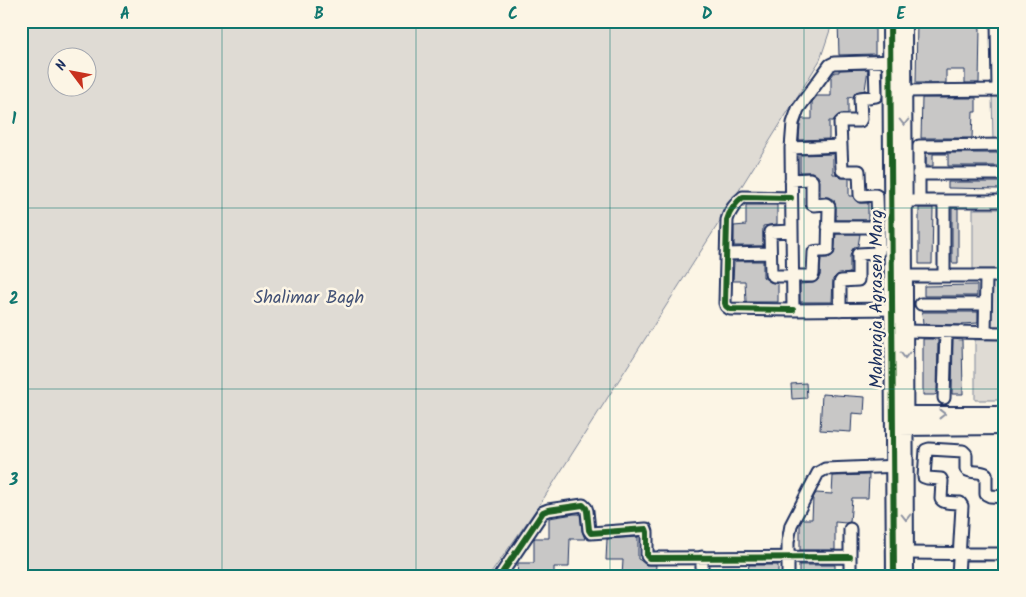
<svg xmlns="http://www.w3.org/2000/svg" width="1026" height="597" font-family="Kalam,sans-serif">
  <rect width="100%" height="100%" fill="#fcf5e5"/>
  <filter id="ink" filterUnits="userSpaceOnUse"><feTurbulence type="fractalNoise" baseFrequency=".02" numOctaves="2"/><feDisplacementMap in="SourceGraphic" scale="10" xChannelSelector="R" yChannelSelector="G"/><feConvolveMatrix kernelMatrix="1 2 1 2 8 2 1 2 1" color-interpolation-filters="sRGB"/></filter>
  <g filter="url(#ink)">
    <!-- green -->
    <path fill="#dfdbd4" stroke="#7d8599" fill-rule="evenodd" d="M21,21h812l-13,39 -100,161 -178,280 -53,75h-468zM58,58h30v30h-30z
      M992,94h13v46l-12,1z
      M973,209h32v60h-32z
      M991,281h14v47h-14z
      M975,340h30v60h-30z"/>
    <!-- building -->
    <path fill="#c8c7c6" stroke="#1b2f5e" d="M838,21h37v33l-36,1z
      M917,21h62v7h1l-1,55h-14v-13h-19v13h-30z
      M868,69l-3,21 -9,2 -3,5 -5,1v16h-7l-4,2 -4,5h-4v18l-30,1 1,-15 2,-6h10v-17l5,-6h14v-19l4,-5h4v-2z
      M922,98h54v14h-3l-1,26h-51z
      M926,153h74v13h-52v-12h-15v12h-7z
      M833,154v20h3l5,4h8v18h4l2,4 4,3h9v17h-32v-13l-2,-7 -6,-3h-8v-16l-2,-5 -6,-4h-12v-17z
      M948,182h52v7l-52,-1z
      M746,205h31v19l-14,2v20h-29v-20l12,-1z
      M919,208h14l-1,56h-13z
      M952,208h6v55h-6z
      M836,234h24l-2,12 -4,1 -2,3 -2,6v17l-13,2 -4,4 -1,23h-32v-18l13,-1 5,-3 2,-5 1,-17h8l5,-4z
      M734,261h29v16l7,5 8,2v18h-32l-1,-21h-12z
      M977,285v11h-53v-10z
      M922,312h56v11l-16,1v1l-39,-1z
      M923,339h15l-1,55 -3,1h-11z
      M953,339l9,1 1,54h-11z
      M806,383l1,15 -15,1 -1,-15z
      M822,394l43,3 -1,17 -12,-1 -1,19 -31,-2z
      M869,475l-1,23h-16l-2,24 -4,1 -11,-1v28h-35v-26l3,-5h9l1,-21 3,-5 16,1 1,-18z
      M574,514h6l2,17 3,8h-15l-1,28h-15v9h-37l1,-13h16v-24l1,-1h14v-20z
      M638,537v22l2,1 6,5h10l-1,11h-33l1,-16h-17l1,-21z
      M749,565h29v11h-31z
      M799,565h36v11h-36z"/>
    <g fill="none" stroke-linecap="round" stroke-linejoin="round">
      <!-- minor casing -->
      <g stroke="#1b2f5e" stroke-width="15">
        <path id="minor" d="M997,21l1,69
          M897,61l-63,2 -4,2 -32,44 -5,14 -2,25 2,162 106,-1
          M904,91l101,-1
          M791,148l50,-2
          M918,174h87
          M791,180l19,-1 2,2v23l2,1 12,-1 3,3 -1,43c-4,2 -10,0 -14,2l-1,22 -1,2h-38l-3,-2 -1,-42 22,-1
          M791,198l-48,-1c-7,5 -14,15 -16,23l-2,83 1,3 4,3 63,1
          M912,201h93
          M919,201v-55l86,-1
          M944,201v75
          M828,227h50
          M726,254l44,-1
          M897,276h108
          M921,304h64
          M840,310v-27l1,-2 17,-1v-26l19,-1 2,-2 -2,-55 -2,-1 -14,1 -1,-1 -1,-24h-15l-2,-1 -2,-47 2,-2h18l1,-2 -1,-21 16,-2 -1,-33
          M905,331l100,2
          M985,333l1,-57
          M944,398l2,-66
          M850,529v47
          M906,553l99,1
          M500,576l43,-64 5,-2 35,-5 3,3 1,3 2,19 2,3 55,-4 1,3v24l2,2 201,-1
          M702,576v-19
          M788,576v-34l3,-17 27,-52 7,-4 76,-3
          M958,576l4,-70 -2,-3c-6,-1 -15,1 -19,-4l1,-18 -1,-2 -14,-1 -3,-1 2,-27 3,-1 34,2 3,3v15c6,5 14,1 20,5v20l4,2 15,1"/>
      </g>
      <!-- tertiary casing -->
      <g stroke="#1b2f5e" stroke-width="18">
        <path id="tertiary" d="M890,21l4,555
          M904,21l2,555
          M897,414h108
          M898,428l107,-1"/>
      </g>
      <!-- minor -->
      <use href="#minor" stroke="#fcf5e5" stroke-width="11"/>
      <!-- tertiary -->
      <use href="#tertiary" stroke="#fcf5e5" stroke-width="14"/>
      <!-- cycleway casing -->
      <g stroke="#fcf5e5" stroke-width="9">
        <path id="cycleway" d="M890,21l4,555
          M791,198l-48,-1c-7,5 -14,15 -16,23l-2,83 1,3 4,3 63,1
          M500,576l43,-64 5,-2 35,-5 3,3 1,3 2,19 2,3 55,-4 1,3v24l2,2 201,-1"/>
      </g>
      <!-- cycleway -->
      <use href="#cycleway" stroke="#1b5e20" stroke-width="6"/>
    </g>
    <!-- one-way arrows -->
    <defs><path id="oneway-chevron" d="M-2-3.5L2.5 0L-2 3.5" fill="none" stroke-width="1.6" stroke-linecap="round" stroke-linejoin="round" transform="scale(1.25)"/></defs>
    <g stroke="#8c92a2">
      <use href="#oneway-chevron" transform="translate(904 122) rotate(90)"/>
      <use href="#oneway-chevron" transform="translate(905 355) rotate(90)"/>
      <use href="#oneway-chevron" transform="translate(942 414)"/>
      <use href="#oneway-chevron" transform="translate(906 517) rotate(90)"/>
    </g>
  </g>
  <!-- grid -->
  <path fill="none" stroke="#0f766e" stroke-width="1" stroke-opacity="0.55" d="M222,21v555M416,21v555M610,21v555M804,21v555M21,208h984M21,389h984"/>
  <g text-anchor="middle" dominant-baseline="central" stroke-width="5" stroke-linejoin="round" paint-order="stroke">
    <!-- park labels -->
    <g font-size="18" fill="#425176" stroke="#fcf5e5">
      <text x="309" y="298">Shalimar Bagh</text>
    </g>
    <!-- street labels -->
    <g font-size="18" fill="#1b2f5e" stroke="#fcf5e5">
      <text transform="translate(877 299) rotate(-90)">Maharaja Agrasen Marg</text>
    </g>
  </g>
  <!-- margin -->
  <rect width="1026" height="597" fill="none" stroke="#fcf5e5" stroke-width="55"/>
  <!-- north arrow -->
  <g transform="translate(72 72) rotate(302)"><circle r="24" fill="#fcf5e5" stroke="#a2a6af"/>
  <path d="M0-4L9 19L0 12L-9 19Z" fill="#c8321e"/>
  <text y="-8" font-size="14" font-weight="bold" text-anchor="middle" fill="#1b2f5e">N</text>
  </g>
  <rect x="28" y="28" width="970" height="542" fill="none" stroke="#0f766e" stroke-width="2"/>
  <g font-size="16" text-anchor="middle" font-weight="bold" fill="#0f766e">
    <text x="125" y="19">A</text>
    <text x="319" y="19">B</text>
    <text x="513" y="19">C</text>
    <text x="707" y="19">D</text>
    <text x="901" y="19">E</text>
    <text x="14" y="124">1</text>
    <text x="14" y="304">2</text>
    <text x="14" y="485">3</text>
  </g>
</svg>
